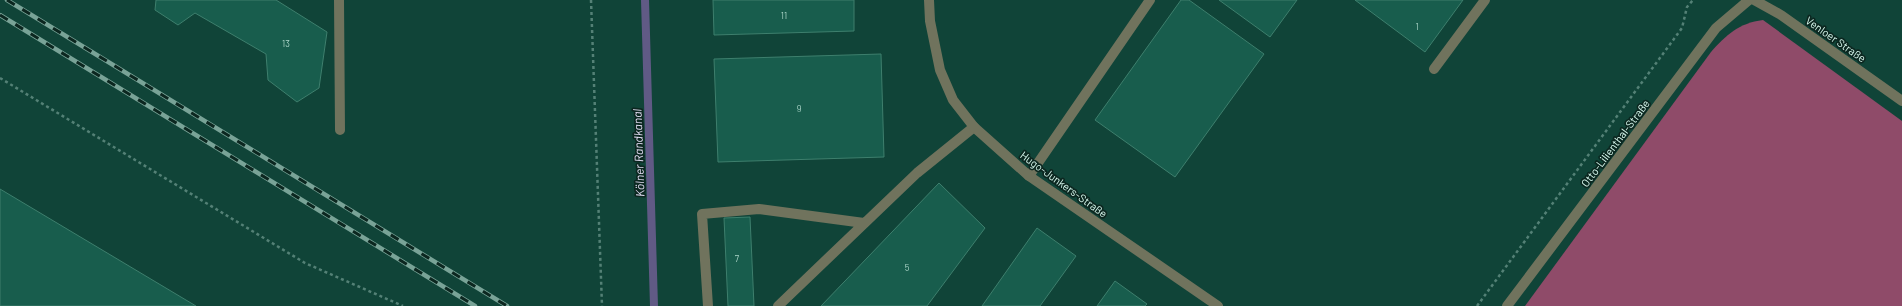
<svg xmlns="http://www.w3.org/2000/svg" width="1902" height="306" font-family="Barlow,sans-serif">
  <rect width="100%" height="100%" fill="#104438"/>
  <!-- green -->
  <path fill="#8f4b69" d="M1763,20l139,101v185h-377l186,-254c15,-17 28,-29 52,-32z"/>
  <g fill="none" stroke-linecap="round" stroke-linejoin="round">
    <!-- stream -->
    <path stroke="#605a85" stroke-width="8" d="M645,0l9,306"/>
  </g>
  <!-- building -->
  <path fill="#185d4d" stroke="#3e7f6d" d="M156,0h120l51,32 -8,56 -22,14 -29,-22 -2,-26 -71,-41 -17,12 -23,-15z
    M713,0h141v31l-140,4z
    M1181,0h8l75,54 -89,123 -80,-57z
    M1219,0h78l-27,37z
    M1355,0h108l-38,52z
    M881,54l3,103 -166,5 -4,-103z
    M939,183l46,45 -58,78h-106z
    M0,189l196,117h-196z
    M750,217l4,89h-26l-4,-88z
    M1037,228l39,28 -36,50h-58z
    M1115,281l32,23 -2,2h-48z"/>
  <g fill="none" stroke-linecap="round" stroke-linejoin="round">
    <!-- path -->
    <path stroke="#548176" stroke-width="2.5" stroke-dasharray="3 3" stroke-linecap="butt" d="M591,0l11,306
      M0,78l305,185 98,43
      M1477,306l205,-278 5,-21 6,-7"/>
    <!-- lane -->
    <path stroke="#70735d" stroke-width="10" d="M339,0l1,130
      M1434,69l51,-69
      M1029,176l121,-176
      M708,306l-6,-92 57,-5 105,14
      M778,306l139,-133 57,-46"/>
    <!-- street -->
    <path stroke="#70735d" stroke-width="10" d="M929,0l1,21 10,49 13,30 21,27 55,49 189,130
      M1754,0l27,15 121,86
      M1507,306l209,-278 33,-28"/>
    <!-- rail casing -->
    <g stroke="#79a397" stroke-width="4.5">
      <path id="rail" d="M7,0l500,306
        M0,15l475,291"/>
    </g>
    <!-- rail -->
    <use href="#rail" stroke="#0c2720" stroke-width="3" stroke-dasharray="9" stroke-linecap="butt"/>
  </g>
  <g text-anchor="middle" dominant-baseline="central" stroke-width="3.5" stroke-linejoin="round" paint-order="stroke">
    <!-- number labels -->
    <g font-size="9" fill="#aad4c7">
      <text x="784" y="15">11</text>
      <text x="1417" y="26">1</text>
      <text x="286" y="43">13</text>
      <text x="799" y="108">9</text>
      <text x="737" y="258">7</text>
      <text x="907" y="267">5</text>
    </g>
    <!-- street labels -->
    <g font-size="11" fill="#dafbf0" stroke="#0c2720">
      <text transform="translate(1836 39) rotate(35)">Venloer Straße</text>
      <text transform="translate(1615 143) rotate(-53)">Otto-Lilienthal-Straße</text>
      <text transform="translate(1064 184) rotate(36)">Hugo-Junkers-Straße</text>
    </g>
    <!-- water labels -->
    <g font-size="12" font-style="italic" fill="#e1ddf2" stroke="#0c2720">
      <text transform="translate(638 153) rotate(-92)">Kölner Randkanal</text>
    </g>
  </g>
</svg>
